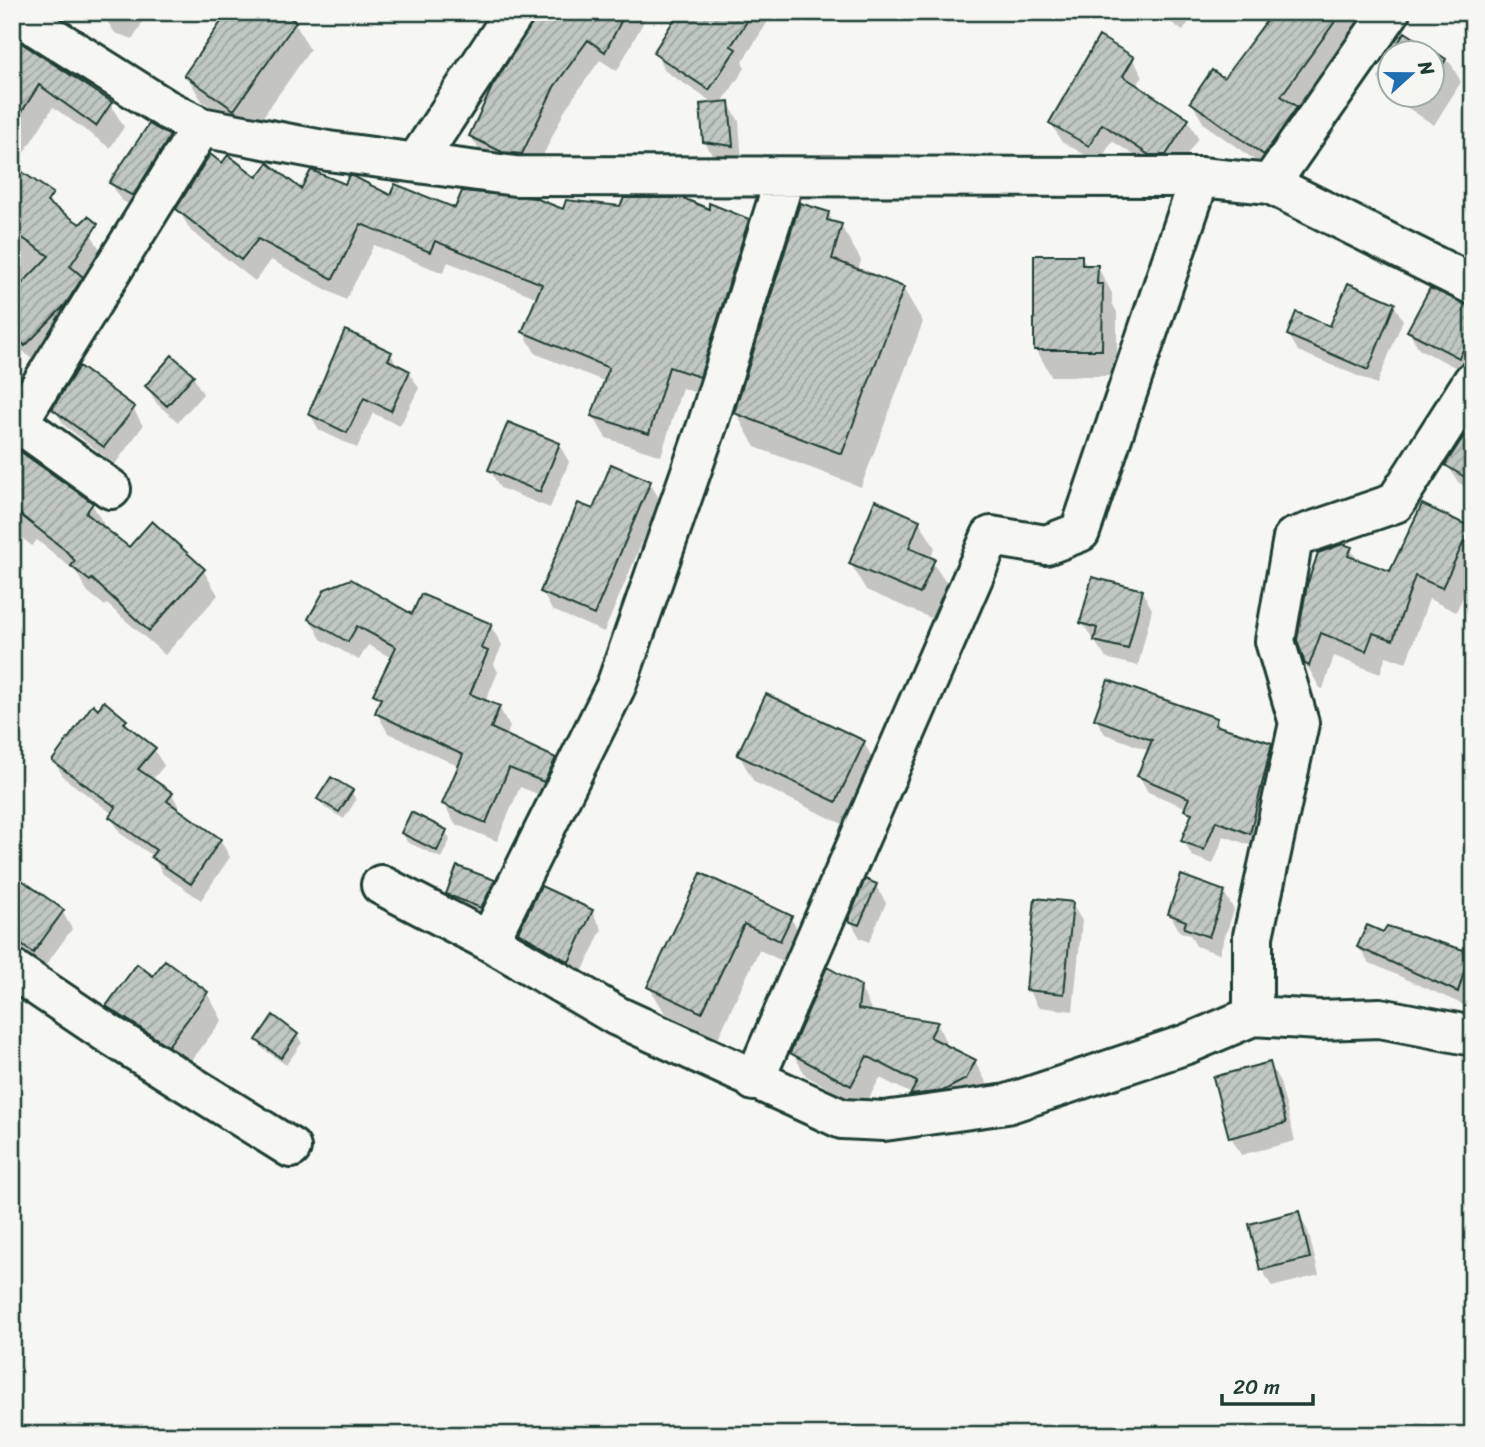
<svg xmlns="http://www.w3.org/2000/svg" width="1485" height="1447" font-family="Sriracha,sans-serif">
  <defs>
    <pattern id="building-hatch" width="6" height="6" patternUnits="userSpaceOnUse" patternTransform="scale(1.75)"><rect width="6" height="6" fill="#c1c8c3"/><path d="M-1 1l2-2M0 6l6-6M5 7l2-2" fill="none" stroke="#9ca49f"/></pattern>
  </defs>
  <rect width="100%" height="100%" fill="#f6f6f2"/>
  <filter id="ink" filterUnits="userSpaceOnUse"><feTurbulence type="fractalNoise" baseFrequency=".0143" numOctaves="2"/><feDisplacementMap in="SourceGraphic" scale="14" xChannelSelector="R" yChannelSelector="G"/><feConvolveMatrix kernelMatrix="1 2 1 2 8 2 1 2 1" color-interpolation-filters="sRGB"/></filter>
  <g filter="url(#ink)">
    <!-- shadow -->
    <path fill="#0003" d="M44,12h28l-9,13z
      M101,12h40l1,11 -9,16 -18,-6z
      M557,12h92l-32,59 -17,-11 -34,48 -32,66 -51,-17 -12,-21z
      M681,12h93l-32,50 3,6 -24,36 7,-1 11,18 3,42 -27,-3 -10,-18 10,-38 -50,-33 -10,-18z
      M1157,12h38l-12,19z
      M1282,12h87l-71,99 10,18 -32,46 -72,-51 -12,-21 32,-23z
      M295,23l15,27 -60,85 -48,-34 -16,-26z
      M1406,34l45,30 10,18 -27,43 -46,-30 -10,-17 12,-20v36h42v-42h-38z
      M12,41l98,62 14,24 -14,21 -57,-41 -29,46 -12,-8z
      M1132,58l11,18 -7,11 52,33 10,18 -22,34h-15l-49,-31 -13,22 -38,-22 -10,-18z
      M169,137l10,18 -36,57 -22,-12 -10,-17z
      M222,165l35,15 45,12 44,-6 110,25 165,-3 90,4 37,8 13,23 -49,155 -30,-10 -21,68 -55,-18 -13,-22 13,-34 -70,-28 -13,-22 15,-34 -90,-36 -5,11 -69,-28 -28,55 -75,-40 -16,21 -64,-50 -13,-22z
      M12,184l79,50 12,21 -65,110 -26,-24z
      M828,213l6,11 7,2 20,34 -3,11 45,17 20,34 -62,165 -106,-40 -19,-34z
      M1081,256l6,10h10l15,27v10l5,9v64h-66l-15,-27z
      M1394,305l9,15 -26,64 -79,-33 -9,-16 42,-7z
      M1473,310v57l-4,7 -50,-25 -10,-18z
      M391,354l7,13 11,5 10,16 -19,38 -27,-13 -16,35 -38,-18 -9,-16z
      M172,358l21,18 10,18 -25,28 -21,-18 -10,-18z
      M133,408l10,18 -28,38 -50,-38 -11,-17z
      M1473,426v66l-15,-10 -10,-17z
      M559,444l10,18 -19,46 -50,-20 -10,-18z
      M12,454l80,50 15,26 22,19 74,21 15,25 -53,60 -58,-51 -2,2 -17,-14 -12,-20 -39,-32 -5,6 -20,-16z
      M650,483l10,17 -56,132 -52,-22 -10,-18 52,-81z
      M919,521l16,27 -5,11 19,28 -14,33 -69,-30 -15,-26z
      M1469,529l4,5v41l-17,37 -27,-13 -23,64 -20,-7 -6,18 -46,-18 -11,33 -3,-1 -14,-24 44,-116 8,13 33,12z
      M1142,591l10,18 -14,57 -32,-8 -24,-35z
      M413,616l77,9 12,20 -8,19 4,8 -13,30 14,5 11,20 -4,10 49,22 11,20 -11,22 -35,-14 -23,54 -42,-17 -11,-20 16,-37 -72,-34 -11,-20 4,-9 -6,-10 17,-36 -24,-13 -9,15 -38,-21 -11,-20z
      M1096,719h120l6,10 49,15 9,16 -22,88 -34,-12 -11,28 -21,-8 -9,-16 9,-21 -5,-11 -39,-16 -9,-16 11,-25 -45,-17z
      M126,721l5,10 23,18 10,17 -12,14 20,14 9,17 39,29 10,17 -29,43 -38,-26 -10,-18 -32,-22 -10,-17 2,-3 -49,-36 -10,-17z
      M864,743l15,26 -28,59 -97,-46 -15,-27z
      M351,791l5,9 -12,19 -20,-12 -5,-8z
      M12,822l4,7 -4,5z
      M445,831l5,9 -9,18 -34,-16 -4,-9z
      M702,875l88,42 16,27 -11,23 -36,-17 -41,88 -53,-25 -16,-26z
      M12,876l50,35 10,18 -29,40 -31,-22z
      M494,881l10,18 -13,26 -33,-13 -10,-18z
      M876,886l10,17 -17,39 -9,-4 -10,-18z
      M1224,892l10,18 -15,44 -23,-8 -6,-11 -10,-3 -10,-18z
      M1072,904l10,17 -9,90 -35,-4 -10,-18z
      M592,912l10,17 -23,50 -49,-29 -10,-18z
      M1384,935l84,18 5,8v23l-7,22 -98,-44 -9,-15z
      M153,979l54,14 15,27 -38,51 -61,-39 -15,-26z
      M860,987l13,26 64,10 12,26 26,13 13,23 -9,17 -54,16 -13,-24 -32,-16 -16,29 -58,-31 -14,-24z
      M297,1035l5,8 -16,22 -24,-17 -4,-8z
      M1270,1064l10,18 15,59 -54,14 -10,-18z
      M1298,1213l10,18 11,44 -47,12 -10,-18z"/>
    <!-- building -->
    <path fill="url(#building-hatch)" stroke="#1f3d34" stroke-width="2" d="M228,12h54l14,10 -62,88 -50,-35z
      M539,12h87l-21,40 -17,-12 -34,47 -32,67 -20,-2 -33,-16 23,-49z
      M679,12h74l-22,34 5,3 -27,41 -56,-37z
      M1273,12h69l-61,84 16,11 -33,48 -74,-53 22,-32 12,8z
      M1405,32l41,27 -14,24v-31h-40z
      M1099,36l35,21 -11,19 66,43 -23,36h-17l-47,-31 -13,22 -40,-23z
      M12,37l100,65 -16,24 -57,-41 -27,42z
      M729,101l4,45 -30,-4 -3,-38z
      M149,124l21,12 -37,60 -24,-13z
      M210,154l12,9 6,-8 29,22 11,-14 33,26 10,-19 34,14 4,-8h4l37,19 5,-11 60,24 7,-17 73,7 28,11 3,-9 54,6 4,-8h59l26,11v-6l40,16 -49,158 -31,-10 -20,67 -58,-18 18,-48 -87,-36 20,-48 -107,-43 -5,11 -69,-28 -28,55 -75,-40 -17,21 -65,-51z
      M12,165l41,28 -6,9 33,22 8,-8 10,8 -28,42 13,11 -18,28 -40,41 -13,-13v-39l37,-38 -37,-25z
      M800,203l29,9 -2,8 15,4 -10,35 72,28 -62,167 -108,-41z
      M1034,255h48v10h16l-1,19h6l-1,66h-68z
      M1348,283l47,20 -27,67 -81,-35 9,-23 34,14z
      M1430,288l43,19v24l-14,27 -52,-27z
      M345,330l47,22 -4,8 22,11 -19,40 -27,-13 -17,35 -39,-19z
      M172,355l22,20 -27,31 -22,-20z
      M79,366l56,41 -31,40 -52,-38z
      M508,422l52,21 -20,49 -52,-22z
      M1473,422v60l-28,-17z
      M21,452l72,51 -7,10 43,34 23,-26 53,48 -56,62 -57,-52 -2,2 -19,-15 4,-5 -10,-11 -53,-42v-54z
      M611,464l40,17 -57,134 -54,-23 38,-89 15,6z
      M875,500l45,20 -11,28 26,11 -15,35 -71,-30z
      M1422,504l49,23 -29,61 -27,-12 -22,64 -20,-7 -7,18 -45,-18 -12,33 -4,-2 -8,-24 10,-55 11,-32 25,-9 9,3 -4,9 42,15z
      M1092,577l51,13 -15,59 -34,-8 3,-13 -17,-5z
      M351,579l61,35 9,-20 71,30 -11,24 7,3 -18,43 30,12 -9,22 65,30 -12,24 -35,-14 -23,55 -44,-19 21,-49 -88,-42 6,-15 -8,-4 23,-47 -39,-21 -9,16 -40,-23 17,-30z
      M1108,680l109,38 -2,7 57,18 -22,91 -34,-13 -12,29 -23,-9 11,-28 -8,-3 5,-12 -52,-22 15,-36 -58,-21z
      M766,694l99,47 -29,61 -99,-47z
      M104,701l23,19 -3,3 32,25 -18,21 35,24 -6,8 54,38 -30,45 -40,-27 5,-7 -47,-33 7,-10 -64,-46 41,-57 5,5z
      M331,777l22,13 -14,22 -22,-13z
      M411,812l36,18 -10,21 -36,-18z
      M457,866l38,14 -14,28 -35,-14z
      M12,873l52,37 -31,43 -21,-15z
      M701,873l91,43 -12,25 -36,-17 -42,89 -55,-26z
      M1181,875l44,16 -16,46 -25,-9 2,-7 -18,-7z
      M865,879l12,5 -18,41 -11,-4z
      M541,886l52,24 -24,52 -51,-30z
      M1035,898l38,4 -9,92 -38,-4z
      M1367,925l16,7 4,-6 83,26 -12,40 -101,-45z
      M165,960l43,32 -40,54 -62,-40 31,-42 16,12z
      M827,967l34,19 -3,23 80,13 -8,15 46,23 -10,19 -23,12 -33,4 7,-13 -50,-26 -16,30 -61,-33z
      M273,1015l25,19 -17,24 -25,-18z
      M1270,1062l16,61 -57,15 -16,-61z
      M1299,1211l11,47 -50,12 -11,-46z"/>
    <g fill="none" stroke-linecap="round" stroke-linejoin="round">
      <!-- minor casing -->
      <g stroke="#1f3d34" stroke-width="44">
        <path id="minor" d="M13,12l153,97 35,18 127,24 187,25 685,1 70,7 203,101
          M417,161l98,-149
          M1270,184l120,-172
          M19,423l92,66
          M12,432l189,-305
          M381,885l108,56 128,75 225,103 42,2 123,-17 180,-60 66,-28 66,4 61,-2 93,18
          M489,941l127,-255 92,-263 77,-246
          M12,969l95,64 184,115
          M1253,1016v-80l46,-213 -24,-82 18,-103 102,-35 78,-122
          M754,1081l237,-545 55,9 34,-13 120,-355"/>
      </g>
      <!-- minor -->
      <use href="#minor" stroke="#f6f6f2" stroke-width="38"/>
    </g>
  </g>
  <!-- margin -->
  <rect width="1485" height="1447" fill="none" stroke="#f6f6f2" stroke-width="42"/>
  <rect x="21" y="21" width="1443" height="1405" fill="none" stroke="#1f3d34" stroke-width="2.5" filter="url(#ink)"/>
  <!-- north arrow -->
  <g transform="translate(1411 74) rotate(69)"><circle r="33" fill="#f6f6f2" stroke="#a0aca6" stroke-width="2"/>
  <path d="M0-5L12 26L0 18L-12 26Z" fill="#1f6fb2"/>
  <text y="-10" font-size="19" font-weight="bold" text-anchor="middle" fill="#1f3d34">N</text>
  </g>
  <!-- scale -->
  <path d="M1222 1394v10h91v-10" fill="none" stroke="#1f3d34" stroke-width="3.5"/>
  <text x="1233" y="1394" font-size="21" fill="#1f3d34" stroke="#f6f6f2" stroke-width="5" paint-order="stroke">20 m</text>
</svg>
